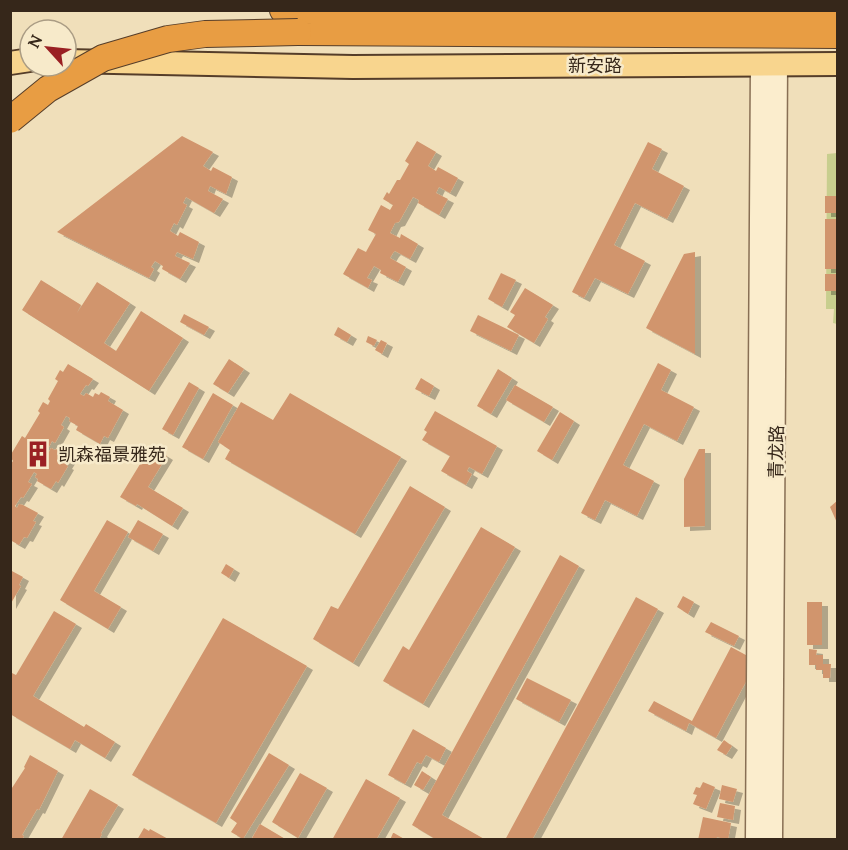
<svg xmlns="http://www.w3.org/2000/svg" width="848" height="850" font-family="Lora,'Noto Sans SC',serif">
  <defs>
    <filter id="shadow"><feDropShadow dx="6" dy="4" stdDeviation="0" flood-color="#0004"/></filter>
  </defs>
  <rect width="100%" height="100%" fill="#f0dfba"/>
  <!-- green -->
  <path fill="#c8ce8e" d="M837,153v171l-4,-1 1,-14h-8l1,-155z"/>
  <!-- building -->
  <path fill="#d1956d" filter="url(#shadow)" d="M182,136l31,16 -10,14 8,5 2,-4 19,10 -6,17 -16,-8 -2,5 15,8 -9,14 -28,-16 -3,6 4,2 -10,20 -3,-2 -4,8 8,5 2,-4 19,10 -6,17 -16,-7 -2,4 15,7 -10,16 -18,-10 1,-3 -8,-5 -4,6 3,2 -5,9 -92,-46z
    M417,141l19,11 -8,14 8,5 2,-4 20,11 -8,15 -11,-6 -3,6 12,6 -9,16 -21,-12 1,-3 -6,-3 -14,25 -4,1 -5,10 10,5 1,-4 17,10 -8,15 -15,-8 -2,2 -3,5 16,9 -8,15 -18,-9 1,-3 -7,-4 -7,12 5,2 -4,8 -25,-14 15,-26 8,4 1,-2 9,-16 -8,-4 13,-25 9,5 3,-5 -10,-6 4,-7 2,2 8,-14h3l9,-16 -4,-3z
    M648,142l14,7 -10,20 32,17 -17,33 -32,-16 -21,42 31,16 -17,33 -33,-16 -11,20 -12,-6z
    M825,196h13v17h-13z
    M825,219h13v50h-13z
    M695,252v102l-49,-26 38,-74z
    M501,273l15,7 -14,27 -14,-8z
    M825,274h13v17h-13z
    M41,280l40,25 -4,8 20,-31 33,21 -26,40 12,8 25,-40 42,27 -34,53 -127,-81z
    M525,288l28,17 -8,12 3,2 -14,24 -27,-16 8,-12 -5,-3z
    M184,314l25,13 -5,8 -24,-13z
    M478,315l41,20 -8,16 -41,-20z
    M338,327l13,8 -4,7 -13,-7z
    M368,336l9,4 -3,6 -8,-4z
    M381,340l6,3 -5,11 -7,-4z
    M229,359l15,10 -16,24 -15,-9z
    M658,363l13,7 -10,20 33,17 -17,34 -33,-17 -21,41 31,16 -17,35 -32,-16 -10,20 -14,-7z
    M68,364l25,15 -5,7 -2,-1 -6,9 4,2 2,-3 7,4 2,-4 4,2 2,-3 9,5 -2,4 15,9 -15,28 -4,-2 -4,8 -24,-14 2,-4 -9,-5 1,-3 -4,-2 -5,9 3,2 -9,16 -3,-2 -5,10 2,1 2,-4 4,2 1,-1 15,8 -5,8 2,1 -10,17 -2,-2 -5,8 -14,-8 1,-2 -3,-2 2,-3 -3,-2 -6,10 4,2 -9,14 -2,-1 -6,9 2,2 2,-4 4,1 15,8 -5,8 3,1 -9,16 -3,-1 -5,8 -9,-5v-75l3,-4 -3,-5 12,-20 3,2 15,-25 -2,-2 5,-9 5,3 2,-4 -2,-2 10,-18 -3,-2 5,-9 3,2z
    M498,369l14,9 -21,36 -14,-8z
    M421,378l13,8 -5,10 -14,-7z
    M189,382l10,6 -26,47 -11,-6z
    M515,385l38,22 -9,15 -38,-22z
    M213,393l20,12 -30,54 -21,-12z
    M290,393l111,64 -46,77 -130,-75 5,-9 -12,-8 23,-40 32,18z
    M435,411l62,35 -15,28 -13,-7 -2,4 5,3 -6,11 -25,-14 9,-15 -28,-16 5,-8 -3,-2z
    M560,412l14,9 -22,39 -15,-9z
    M151,446l16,10 -19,31 35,21 -11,18 -35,-22 -1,2 -16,-9z
    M699,449h6v77l-21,1v-48z
    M410,486l35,21 -92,156 -40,-24 18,-33 7,3z
    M838,500v25l-8,-18z
    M107,520l21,12 -34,59 27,16 -13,22 -48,-29z
    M138,520l25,14 -10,17 -25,-14z
    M481,527l34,20 -92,157 -40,-23 20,-35 6,4z
    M560,555l19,11 -137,249 44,25h-49l-25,-15z
    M226,564l8,5 -5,9 -8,-5z
    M10,570l13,7 -4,8 2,1 -11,19z
    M683,596l11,6 -6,12 -11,-7z
    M636,597l22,12 -126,231h-27z
    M807,602h15v43h-15z
    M54,611l22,13 -43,72 51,31 2,-3 29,18 -10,16 -30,-18 -5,9 -60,-35v-42l6,3z
    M223,618l84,48 -91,157 -84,-48z
    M711,622l28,14 -5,10 -29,-14z
    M731,647l26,14 -41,77 -27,-15 -3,8 -38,-20 6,-10 38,20z
    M809,649l8,1 -1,5h7v9h8l-1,14h-7v-8h-7v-5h-7z
    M527,678l44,22 -12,22 -43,-23z
    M413,729l33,19 -7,14 -13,-7 -5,9 -4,-2 -12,22 -17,-9z
    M724,740l8,6 -6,9 -9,-5z
    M269,753l20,12 -46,74 -12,-7 6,-9 -7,-5z
    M30,755l28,16 -19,39 -2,-1 -15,26 2,1 -2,4h-12v-49l15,-23 -1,-1z
    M422,771l9,6 -8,13 -9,-5z
    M300,773l27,15 -29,50 -26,-16z
    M366,779l34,19 -24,42h-44z
    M703,782l12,5 -9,22 -13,-5 4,-9 -4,-1 3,-7 4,1z
    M722,785l15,4 -4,13 -14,-3z
    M90,789l28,16 -17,28 1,1 -3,6h-38z
    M720,803l15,3 -2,14 -16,-3z
    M703,817l28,6 -3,17 -11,-3 -1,3h-18z
    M260,824l27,16h-36z
    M144,828l5,3 1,-2 20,11h-33z
    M393,833h1l12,7h-16z"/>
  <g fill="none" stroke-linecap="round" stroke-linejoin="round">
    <!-- minor casing -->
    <g stroke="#886f54" stroke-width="21">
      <path id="minor" d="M755,840l5,-776
        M773,840l5,-776"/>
    </g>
    <!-- major casing -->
    <g stroke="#553d29" stroke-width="26">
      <path id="major" d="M66,61l287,6 485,-3
        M10,63l20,-3"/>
    </g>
    <!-- highway casing -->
    <g stroke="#553d29" stroke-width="28">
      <path id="highway" d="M283,10l555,4
        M298,32l540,3"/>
    </g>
    <!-- minor -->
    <use href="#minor" stroke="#fbedcd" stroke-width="18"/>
    <!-- major -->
    <use href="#major" stroke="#f8d58e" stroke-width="22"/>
    <!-- highway -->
    <use href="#highway" stroke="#e89d43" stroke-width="26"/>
    <!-- highway-bridge casing -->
    <g stroke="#553d29" stroke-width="28" stroke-linecap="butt">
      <path id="highway-bridge" d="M10,120l38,-31 55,-31 65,-19 37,-5 93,-2"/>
    </g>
    <!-- highway-bridge -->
    <use href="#highway-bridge" stroke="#e89d43" stroke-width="26"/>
  </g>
  <!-- icons -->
  <defs>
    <g id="building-bare" transform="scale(2.07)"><path d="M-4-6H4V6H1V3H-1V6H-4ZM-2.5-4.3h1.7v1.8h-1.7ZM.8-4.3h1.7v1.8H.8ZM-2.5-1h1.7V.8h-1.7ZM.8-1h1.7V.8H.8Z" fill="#9a2023" stroke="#f7eaca" stroke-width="2.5" paint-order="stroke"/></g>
  </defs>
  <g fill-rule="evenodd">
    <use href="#building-bare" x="38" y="454"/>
  </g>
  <g text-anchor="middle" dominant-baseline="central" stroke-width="5" stroke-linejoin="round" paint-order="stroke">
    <!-- street labels -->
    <g font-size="18" fill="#36271a" stroke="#f7eaca">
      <text x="595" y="65">新安路</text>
      <text transform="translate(776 452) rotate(-89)">青龙路</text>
    </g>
    <!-- poi labels -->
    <g font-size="18" fill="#36271a" stroke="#f7eaca" text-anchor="start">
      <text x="58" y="454">凯森福景雅苑</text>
    </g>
  </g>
  <!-- border -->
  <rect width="848" height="850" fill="none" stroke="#36271a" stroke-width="24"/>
  <!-- north arrow -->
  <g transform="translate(48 48) rotate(297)"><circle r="28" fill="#f7eaca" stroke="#aa9c84" stroke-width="1.5"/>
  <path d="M0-4.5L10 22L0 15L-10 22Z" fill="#9a2023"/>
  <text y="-9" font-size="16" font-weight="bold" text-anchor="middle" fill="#36271a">N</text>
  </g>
</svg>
